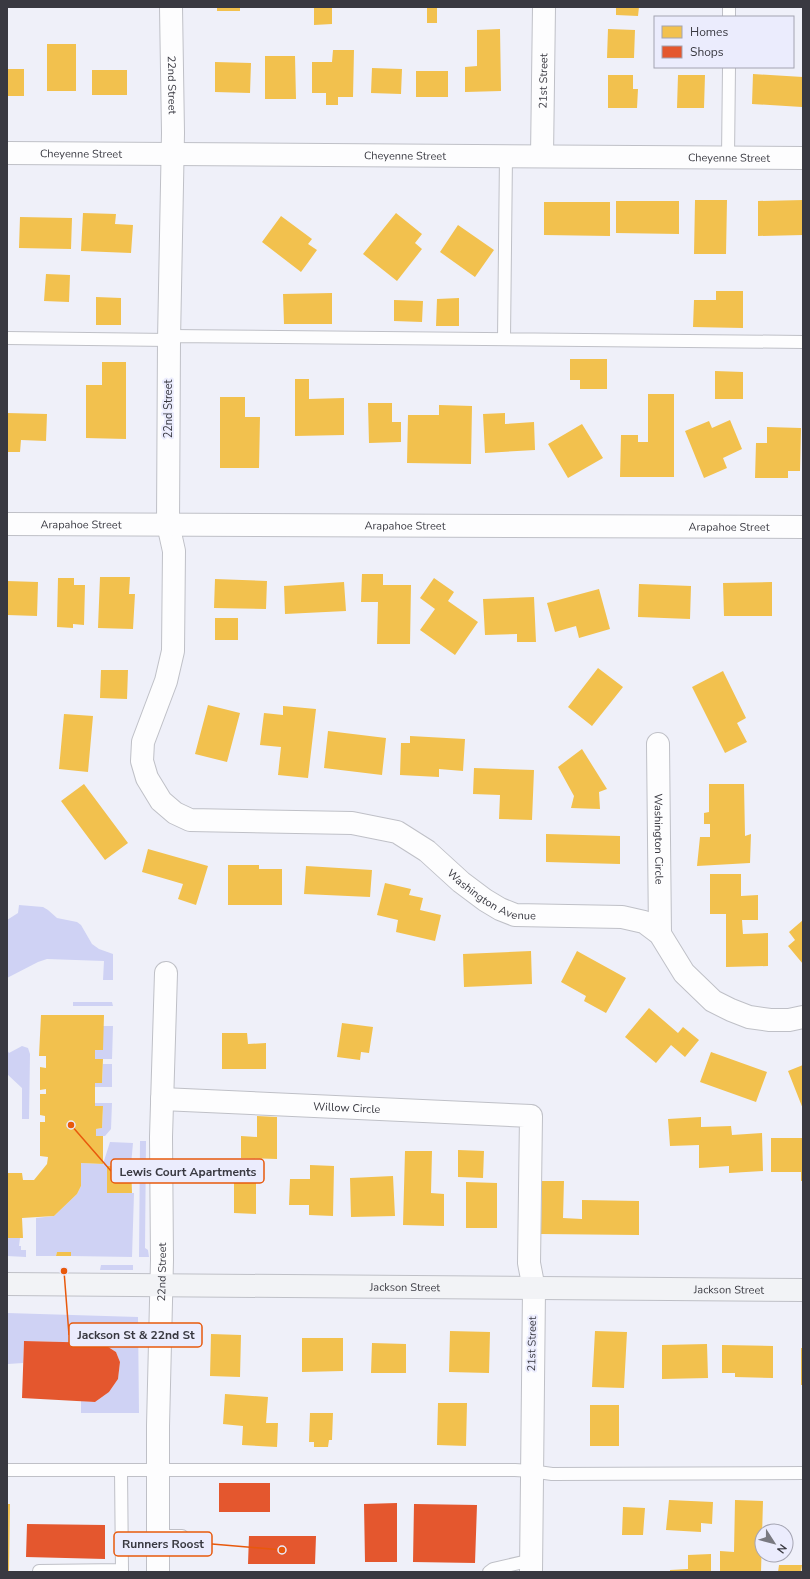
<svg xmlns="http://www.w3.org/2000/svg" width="810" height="1579" font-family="'Nunito Sans',sans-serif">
  <rect width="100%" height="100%" fill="#eff0f9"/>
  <!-- green -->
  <path fill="#cfd2f4" d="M19,905l24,2 5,3 9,8 20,4 4,3 11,19 7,5 14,5v26h-10l1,-19 -57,-2 -9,3 -31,16v-58l11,-7z
    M73,1002h39l1,4h-40z
    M103,1026h10l-1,33h-17v-9h8z
    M22,1046l6,2 2,6 -1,65h-7v-31l-15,-14v-24l2,3z
    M103,1064h9v23h-17v-4h7z
    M95,1103h17l-1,26 -6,7h-9v-7l6,-1 1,-22h-8z
    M140,1141h6l-1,107 3,2 1,7h-10z
    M110,1142l23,1 -2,22 -24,1v27h27l-2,64 -61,-1v-4h-14l-1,4h-20v-38l18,-2 23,-22 4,-8v-23l22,1z
    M7,1238h13l-1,8h2v4h5v7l-19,-1z
    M101,1265h32v5h-33z
    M7,1313l131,4 1,96h-58v-12l14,1 14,-10 9,-13 2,-17 -4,-10 -14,-9 -78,-2 -1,22 -15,1z"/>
  <!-- homes -->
  <path fill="#f2c14e" d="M217,7h23v4h-23z
    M314,7h18v17l-18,1z
    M427,7h10v16h-10z
    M616,7h23l-1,9 -22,-1z
    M500,29l1,62 -36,1v-25l12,-1v-36z
    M608,29l27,1 -1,28h-27z
    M47,44h29v47h-29z
    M333,50h21l-1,47h-15v8h-12v-12h-14v-31h20z
    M265,56h30l1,43h-31z
    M215,62l36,1 -1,30 -35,-1z
    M372,68l30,1 -1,25 -30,-1z
    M7,69h17v27h-17z
    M92,70h35v25h-35z
    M416,71h32v26h-32z
    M753,74l50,3 -1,30 -50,-3z
    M608,75h25v14h5l-1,19h-29z
    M678,75h27l-1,33h-27z
    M695,200h32l-1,54h-32z
    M803,200v35l-45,1v-35z
    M616,201h63v33l-63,-1z
    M544,202h66v34l-66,-1z
    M83,213l33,1 -1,10 18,1 -2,28 -50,-2z
    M396,213l26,21 -7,9 7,6 -25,32 -34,-27z
    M281,216l31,23 -4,5 9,6 -16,22 -39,-30z
    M20,217l52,1 -1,31 -52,-1z
    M458,225l36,25 -19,27 -35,-25z
    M46,274l24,1 -1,27 -25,-1z
    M716,291h27v37l-50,-1 1,-27h22z
    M332,293v31h-48l-1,-30z
    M96,297l25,1v27h-25z
    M459,298v28h-23l1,-27z
    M394,300l29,1 -1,21 -28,-1z
    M570,359h37v30h-27v-9h-10z
    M102,362h24v77l-40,-1v-53h16z
    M715,371l28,1v27h-28z
    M295,379h14v20l35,-1v37l-49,1z
    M648,394h26v83h-54l1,-42h17v7h10z
    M220,397h25v20h15l-1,51h-39z
    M368,403h24v19h9v20l-32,1z
    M439,405l33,1 -1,58 -64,-1 1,-48h31z
    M7,413l40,1 -1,27 -25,-1 -1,12h-13z
    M505,413v11l29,-2 1,28 -50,3 -2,-39z
    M730,420l12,29 -19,9 4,10 -23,10 -19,-47 24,-10 3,7z
    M582,424l21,34 -35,20 -20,-34z
    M767,427l34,1 -1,43h-12v7h-33l1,-35h11z
    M362,574h21v11h28l-1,59h-33l1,-42h-17z
    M100,577h30l-1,17h6l-2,35 -35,-1z
    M58,578h16v7h11l-1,40 -11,-1v4l-16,-1z
    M434,578l20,14 -6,9 30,21 -23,33 -35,-25 15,-21 -15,-11z
    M215,579l52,2 -1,28 -52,-1z
    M7,581l31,1 -1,34 -30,-1z
    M344,582l2,29 -61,3 -1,-28z
    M772,582v34h-48l-1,-33z
    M639,584l52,2 -1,33 -52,-2z
    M599,589l11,40 -31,9 -3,-12 -21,6 -8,-29z
    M534,597l2,45h-19v-8l-32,1 -2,-36z
    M215,618h23v22h-23z
    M598,668l25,19 -31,39 -24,-19z
    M101,670h27l-1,29 -27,-1z
    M723,671l23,47 -9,5 10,19 -22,11 -33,-66z
    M208,705l32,8 -13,49 -32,-8z
    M283,706l33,3 -8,69 -30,-3 3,-28 -21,-2 4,-32 19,2z
    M64,714l29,2 -5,56 -29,-3z
    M328,731l58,7 -4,37 -58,-7z
    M410,736l55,3 -2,32 -24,-2v8l-39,-2 1,-32h9z
    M582,749l25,40 -8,3 1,17 -29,-1 3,-12 -16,-29z
    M474,768l60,2 -2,50 -33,-1 1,-24 -27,-1z
    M84,784l44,59 -23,17 -44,-59z
    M709,784h35l1,52 6,-2 -1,29 -53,3 3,-29h10v-13h-6v-11l5,-1z
    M546,834l74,2v28l-74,-2z
    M148,849l60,17 -12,39 -18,-6 5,-15 -41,-12z
    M228,865h31v4h23v36h-54z
    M306,866l66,4 -2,27 -66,-3z
    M710,874h31v22l17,-1v25h-16l1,14 25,-1v33l-42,1v-53h-16z
    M385,883l26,6 -2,6 14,3 -3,12 21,5 -6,26 -39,-9 2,-12 -21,-5z
    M803,920v44l-15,-18 7,-6 -6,-8z
    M531,951l1,33 -68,3 -1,-33z
    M577,951l49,27 -20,35 -22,-12 2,-5 -25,-14z
    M649,1008l29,25 5,-6 16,13 -14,17 -14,-12 -15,18 -31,-26z
    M41,1015h63l-1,35h-8v9h8l-1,24h-7v23h8l-1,22 -6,1v7h7v28l-22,-1v23l-4,8 -23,22 -32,2 1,20h-16v-65h15l1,7h11l13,-16 1,-7 -8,-1v-34h5v-6l-5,-1v-21h6v-5l-6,1v-23l6,1v-12h-7z
    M342,1023l31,4 -4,26 -8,-1 -1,8 -23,-3z
    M222,1033h25l1,11 18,-1v26h-44z
    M711,1052l56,20 -11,30 -56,-20z
    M803,1065v44l-15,-38z
    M257,1116l20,1v42l-36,-1v-22l16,1z
    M701,1117v10l30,-1 1,9 30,-2 1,38 -34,2v-7l-30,2v-23l-29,1 -2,-27z
    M771,1138h32v43h-2v-9h-30z
    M458,1150l26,1 -1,27 -25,-1z
    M405,1151h27l-1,42 13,1v32l-41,-1z
    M131,1165l1,28h-25v-27z
    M310,1165l24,1 -1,50 -24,-1v-10h-20l1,-26h20z
    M393,1176l2,40 -44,1 -1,-39z
    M542,1181h22l-1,37 19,1v-19l57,1v34l-98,-1z
    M466,1182l31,1v45h-31z
    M234,1183h22v31l-22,-1z
    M57,1252h14v4h-15z
    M450,1331l40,1 -1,41 -40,-1z
    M595,1331l32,1 -3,56 -32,-1z
    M211,1334l30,1 -1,42 -30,-1z
    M302,1338h41v33l-41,1z
    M372,1343l34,1v29h-35z
    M707,1344l1,34 -46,1v-34z
    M722,1345l51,1v32l-38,-1v-4h-13z
    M801,1348h2v37h-2z
    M225,1394l43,3 -2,26h12l-1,24 -35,-2 1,-19 -20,-2z
    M438,1403h29l-1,43 -29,-1z
    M590,1405h29v41h-29z
    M310,1413h23l-1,27h-3l-1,7h-14v-5h-5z
    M669,1500l44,2 -1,22 -11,-1v9l-35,-2z
    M735,1500l28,1 -2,71h-41v-21l14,1z
    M7,1504h3l-1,68h-2z
    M623,1507l22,1 -2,27h-21z
    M711,1554v18h-41v-2l18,-1v-14z
    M779,1565h23l-1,7h-23z"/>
  <!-- shops -->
  <path fill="#e4572e" d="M24,1341l78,2 14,9 4,10 -2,17 -9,13 -14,10 -73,-4z
    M219,1483h51v29h-51z
    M397,1503v59h-32l-1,-58z
    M414,1504l63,1 -2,58 -62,-1z
    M27,1524l78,1v34l-79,-2z
    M249,1536h67l-1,28h-67z"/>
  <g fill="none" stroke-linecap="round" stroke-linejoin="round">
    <!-- service casing -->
    <g stroke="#bfc0c7" stroke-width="14">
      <path id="service" d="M729,17v-10
        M728,157l1,-90
        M169,336l634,6
        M7,338l162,2
        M504,339l2,-184
        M7,1470h508l16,1 21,3 251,-1
        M121,1470l1,100
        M158,1536h24
        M39,1572v-1l83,-1v2
        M489,1572l4,-3 39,-9"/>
    </g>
    <!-- minor casing -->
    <g stroke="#bfc0c7" stroke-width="24">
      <g id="minor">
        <path id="s1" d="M171,7l2,126 -4,207 -1,184 6,27 -1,100 -7,30 -23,61 -1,19 5,17 14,23 14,12 15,7 162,3 45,9 30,19 34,31 24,18 15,9 15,6 107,2 22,5 16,12 24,39 29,28 18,9 18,7 21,3h19l14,-3"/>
        <path id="s2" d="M7,153l796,5"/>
        <path id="s3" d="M542,156l2,-149"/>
        <path id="s4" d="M7,524l796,3"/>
        <path id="s5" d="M658,744l2,190"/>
        <path id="s6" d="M162,1099l369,17 -2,147 5,26 -3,283"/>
        <path id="s7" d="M158,1572v-146l4,-166 -1,-123 5,-164"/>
      </g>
    </g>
    <!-- secondary casing -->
    <g stroke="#bfc0c7" stroke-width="24">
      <g id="secondary">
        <path id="s8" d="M7,1284l796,6"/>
      </g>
    </g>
    <!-- service -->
    <use href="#service" stroke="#fdfdfe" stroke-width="12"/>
    <!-- minor -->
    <use href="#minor" stroke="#fdfdfe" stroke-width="22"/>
    <!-- secondary -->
    <use href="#secondary" stroke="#f2f3f6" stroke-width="22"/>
  </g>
  <g text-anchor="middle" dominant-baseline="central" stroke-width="4" stroke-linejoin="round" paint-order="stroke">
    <!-- street labels -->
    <g font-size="11" fill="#393941" stroke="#ebecfd">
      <text stroke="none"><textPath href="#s3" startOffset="75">21st Street</textPath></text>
      <text stroke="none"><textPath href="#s1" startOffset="78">22nd Street</textPath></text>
      <text stroke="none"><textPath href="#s2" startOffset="74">Cheyenne Street</textPath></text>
      <text stroke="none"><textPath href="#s2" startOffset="398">Cheyenne Street</textPath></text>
      <text stroke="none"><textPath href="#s2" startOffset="722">Cheyenne Street</textPath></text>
      <text transform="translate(168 409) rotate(-90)">22nd Street</text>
      <text stroke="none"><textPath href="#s4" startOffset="74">Arapahoe Street</textPath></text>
      <text stroke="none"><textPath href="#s4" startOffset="398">Arapahoe Street</textPath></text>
      <text stroke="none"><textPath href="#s4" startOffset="722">Arapahoe Street</textPath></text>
      <text stroke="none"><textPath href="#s5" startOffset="95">Washington Circle</textPath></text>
      <text stroke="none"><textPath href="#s1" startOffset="1163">Washington Avenue</textPath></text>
      <text stroke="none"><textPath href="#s6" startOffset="185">Willow Circle</textPath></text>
      <text stroke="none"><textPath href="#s7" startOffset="300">22nd Street</textPath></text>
      <text stroke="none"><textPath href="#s8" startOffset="398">Jackson Street</textPath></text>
      <text stroke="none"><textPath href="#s8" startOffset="722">Jackson Street</textPath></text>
      <text transform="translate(532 1344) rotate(-89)">21st Street</text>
    </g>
  </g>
  <!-- callouts -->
  <path fill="none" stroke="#e8590c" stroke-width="1.5" d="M71 1125L111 1171M64 1271L69 1335M282 1550L212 1544"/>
  <g fill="#e8590c" stroke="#ebecfd" stroke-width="1.5">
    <circle cx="71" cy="1125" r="4"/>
    <circle cx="64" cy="1271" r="4"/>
    <circle cx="282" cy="1550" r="4"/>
  </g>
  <g fill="#ebecfd" stroke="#e8590c" stroke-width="1.5">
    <rect x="111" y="1159" width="153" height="24" rx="4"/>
    <rect x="69" y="1323" width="133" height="24" rx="4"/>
    <rect x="114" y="1532" width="98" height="24" rx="4"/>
  </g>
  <g font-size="12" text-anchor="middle" font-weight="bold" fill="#393941">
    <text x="188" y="1176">Lewis Court Apartments</text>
    <text x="136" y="1339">Jackson St &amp; 22nd St</text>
    <text x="163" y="1548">Runners Roost</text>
  </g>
  <!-- border -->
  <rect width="810" height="1579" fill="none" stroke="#393941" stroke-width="16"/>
  <!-- legend -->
  <rect x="654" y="16" width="140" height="52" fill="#ebecfd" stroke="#a4a4b2"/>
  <rect x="662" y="26" width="20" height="12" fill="#f2c14e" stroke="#a4a4b2"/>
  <text x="690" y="36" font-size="12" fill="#393941">Homes</text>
  <rect x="662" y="46" width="20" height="12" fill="#e4572e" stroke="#a4a4b2"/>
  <text x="690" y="56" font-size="12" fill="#393941">Shops</text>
  <!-- north arrow -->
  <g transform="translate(774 1543) rotate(126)"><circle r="19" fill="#ebecfd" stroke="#a4a4b2"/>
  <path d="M0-3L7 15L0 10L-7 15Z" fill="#797981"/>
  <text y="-6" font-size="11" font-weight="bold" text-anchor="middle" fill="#393941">N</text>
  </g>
</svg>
